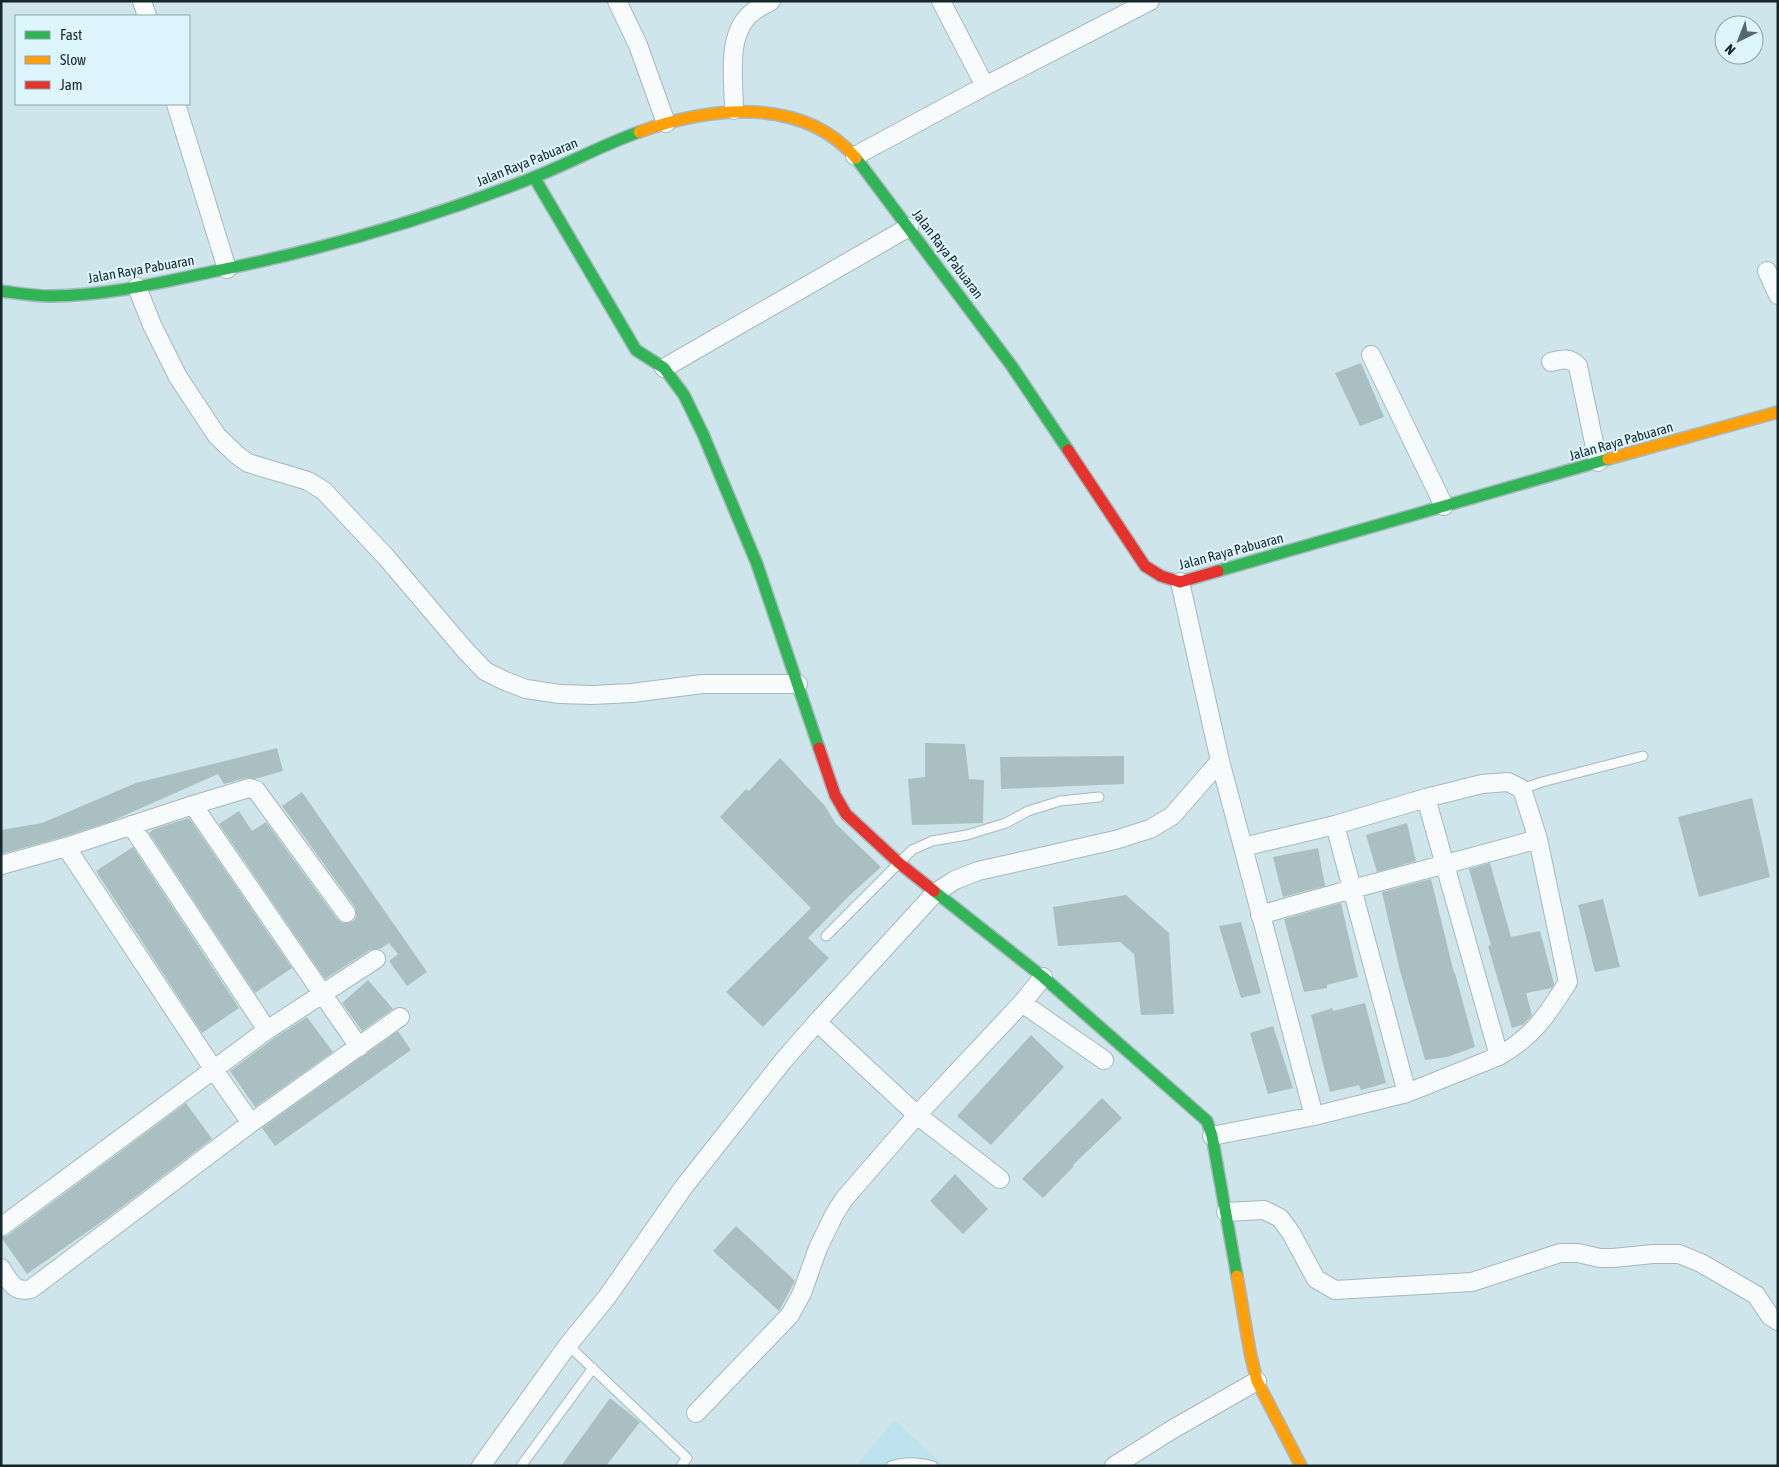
<svg xmlns="http://www.w3.org/2000/svg" width="1779" height="1467" font-family="'Asap Condensed',sans-serif">
  <rect width="100%" height="100%" fill="#cee5ec"/>
  <!-- built -->
  <path fill="#bce3ee" d="M894,1420l51,46h-89z"/>
  <!-- building -->
  <path fill="#aabfc1" d="M1361,363l23,54 -24,9 -25,-53z
    M925,743l40,1 4,35 15,1 -1,43 -71,2 -4,-46 17,-2z
    M277,748l6,23 -28,8 -9,-1 -22,6 -6,-10 -106,47 -49,16 -62,17v-24l41,-7 94,-40z
    M1124,756v28l-123,5 -1,-32z
    M780,758l45,48 11,18 45,43 -32,29 -41,42 21,20 -66,69 -37,-35 85,-84 -91,-91 26,-28 3,2z
    M302,792l125,180 -20,14 -18,-25 9,-7 -9,-11 -9,6 -10,1 -45,29 -106,-155 20,-13 13,20 14,-9 71,97 5,4h6l5,-2 3,-4v-6l-1,-4 -73,-101z
    M1752,798l18,79 -71,20 -21,-80z
    M189,818l103,150 -37,25 -106,-160 5,-4z
    M1407,823l9,38 -39,11 -11,-37z
    M133,847l106,161 -37,25 -106,-162z
    M1318,848l7,38 -42,11 -10,-40z
    M1490,863l21,74 29,-6 14,53 -2,4 -26,5 6,22 -8,9 -12,4 -24,-82 3,-1 -22,-76z
    M1431,879l23,94h1l20,74 -28,10 -22,3 -26,-93 -17,-75z
    M1126,895l43,38 5,81 -33,1 -7,-61 -14,-12 -62,4 -5,-39z
    M1603,899l17,68 -25,5 -17,-67z
    M1341,903l17,74 -31,8v3l-23,4 -20,-73z
    M1241,922l20,71 -20,5 -22,-72z
    M368,980l25,29 -31,22 -20,-28z
    M1365,1003l21,80 -25,7 -2,-5 -29,7 -19,-77 21,-7 1,3z
    M307,1017l26,35 -78,55 -25,-36 43,-32z
    M1273,1026l20,62 -25,6 -18,-61z
    M398,1031l13,19 -136,96 -13,-18z
    M1031,1035l33,32 -73,78 -34,-29z
    M1102,1098l20,20 -49,47 1,1 -31,32 -21,-19z
    M186,1103l26,36 -105,79 -80,56 -26,-37 6,-1z
    M955,1174l33,35 -25,25 -33,-33z
    M736,1226l59,55 -16,30 -66,-60z
    M610,1398l30,24 -34,44h-45z"/>
  <g fill="none" stroke-linecap="round" stroke-linejoin="round">
    <!-- lane casing -->
    <g stroke="#a6b8bd" stroke-width="11">
      <path id="lane" d="M1522,789l20,-7 101,-26
        M826,936l86,-86 20,-9 35,-6 39,-12 22,-12 32,-10 39,-4
        M568,1345l119,113 -6,8
        M521,1466l72,-98
        M891,1466c14,-5 28,-4 42,0"/>
    </g>
    <!-- street casing -->
    <g stroke="#a6b8bd" stroke-width="20">
      <path id="street" d="M142,1l5,15
        M617,1l21,44 28,78
        M941,1l44,85
        M176,104l51,165
        M734,110c0,-31 -9,-78 20,-99 5,-4 12,-7 17,-10
        M855,156l130,-70 165,-85
        M1767,271l11,24
        M137,287l15,38 26,52 39,59 20,19 11,8 60,18 16,10 62,66 79,93 20,21 20,10 21,8 34,5 32,1 40,-2 70,-9h96
        M1371,355l73,151
        M1551,362c11,-3 19,-5 27,4l20,96
        M664,368l245,-141
        M1180,582l40,179
        M193,805l166,242
        M131,825l136,205
        M1335,825l91,-27 73,258
        M66,847l148,223 37,53
        M1243,847l71,269
        M1,865l65,-18 127,-42 56,-17 7,2 90,123
        M1260,915c92,-27 185,-50 278,-76
        M1022,1003l82,57
        M1212,1136l102,-20 93,-23 92,-37c35,-20 48,-41 69,-74l-30,-143 -16,-50 -14,-7 -26,2 -56,14
        M1000,1179l-83,-64 105,-112 21,-26
        M1226,1212l38,-2 16,8 11,15 25,46 19,11 137,-8 88,-29h18l22,5h13l40,-4h26l22,9 55,32 14,21 8,5
        M1,1227l266,-197 109,-71
        M1,1268c9,13 12,25 30,21l220,-166 149,-106
        M696,1413l94,-98 12,-22 16,-45 16,-33 10,-16 73,-84 -100,-93
        M481,1466l87,-121 39,-48 76,-109 100,-127 34,-39 118,-129 20,-13 23,-9 137,-31 35,-11 22,-13 48,-55 23,86 92,-22 72,268
        M1114,1466l59,-37 84,-48"/>
    </g>
    <!-- fast casing -->
    <g stroke="#a6b8bd" stroke-width="14">
      <path id="fast" d="M856,158l155,207 57,85
        M534,177l102,173 28,18 20,27 19,39 54,130 62,184
        M1,291c16,2 32,5 49,5 53,0 105,-12 156,-23 111,-22 220,-53 326,-95 36,-14 70,-33 107,-46
        M1218,571l390,-112
        M934,891l109,86 164,144 5,15 25,140"/>
    </g>
    <!-- slow casing -->
    <g stroke="#a6b8bd" stroke-width="14">
      <path id="slow" d="M639,132c70,-25 162,-37 217,26
        M1608,459l170,-47
        M1237,1276l13,76 7,29 44,85"/>
    </g>
    <!-- jam casing -->
    <g stroke="#a6b8bd" stroke-width="14">
      <path id="jam" d="M1068,450l77,116 16,10 19,6 38,-11
        M819,748l16,47 11,19 53,49 35,28"/>
    </g>
    <!-- lane -->
    <use href="#lane" stroke="#f8fbfc" stroke-width="9"/>
    <!-- street -->
    <use href="#street" stroke="#f8fbfc" stroke-width="18"/>
    <!-- fast -->
    <use href="#fast" stroke="#30b455" stroke-width="11"/>
    <!-- slow -->
    <use href="#slow" stroke="#ff9f0a" stroke-width="11"/>
    <!-- jam -->
    <use href="#jam" stroke="#e5322d" stroke-width="11"/>
  </g>
  <g text-anchor="middle" dominant-baseline="central" stroke-width="4" stroke-linejoin="round" paint-order="stroke">
    <!-- street labels -->
    <g font-size="14" fill="#16262b" stroke="#ddf6fe">
      <text transform="translate(527 162) rotate(-22)">Jalan Raya Pabuaran</text>
      <text transform="translate(948 254) rotate(53)">Jalan Raya Pabuaran</text>
      <text transform="translate(141 269) rotate(-10)">Jalan Raya Pabuaran</text>
      <text transform="translate(1621 441) rotate(-16)">Jalan Raya Pabuaran</text>
      <text transform="translate(1231 551) rotate(-15)">Jalan Raya Pabuaran</text>
    </g>
  </g>
  <!-- border -->
  <rect width="1779" height="1467" fill="none" stroke="#16262b" stroke-width="5"/>
  <!-- legend -->
  <rect x="15" y="15" width="175" height="90" fill="#ddf6fe" stroke="#8da3aa"/>
  <rect x="25" y="31" width="25" height="8" fill="#30b455" stroke="#8da3aa"/>
  <text x="60" y="40" font-size="15" fill="#16262b">Fast</text>
  <rect x="25" y="56" width="25" height="8" fill="#ff9f0a" stroke="#8da3aa"/>
  <text x="60" y="65" font-size="15" fill="#16262b">Slow</text>
  <rect x="25" y="81" width="25" height="8" fill="#e5322d" stroke="#8da3aa"/>
  <text x="60" y="90" font-size="15" fill="#16262b">Jam</text>
  <!-- north arrow -->
  <g transform="translate(1739 40) rotate(223)"><circle r="24" fill="#ddf6fe" stroke="#8da3aa"/>
  <path d="M0-4L9 19L0 12L-9 19Z" fill="#56696f"/>
  <text y="-8" font-size="14" font-weight="bold" text-anchor="middle" fill="#16262b">N</text>
  </g>
</svg>
